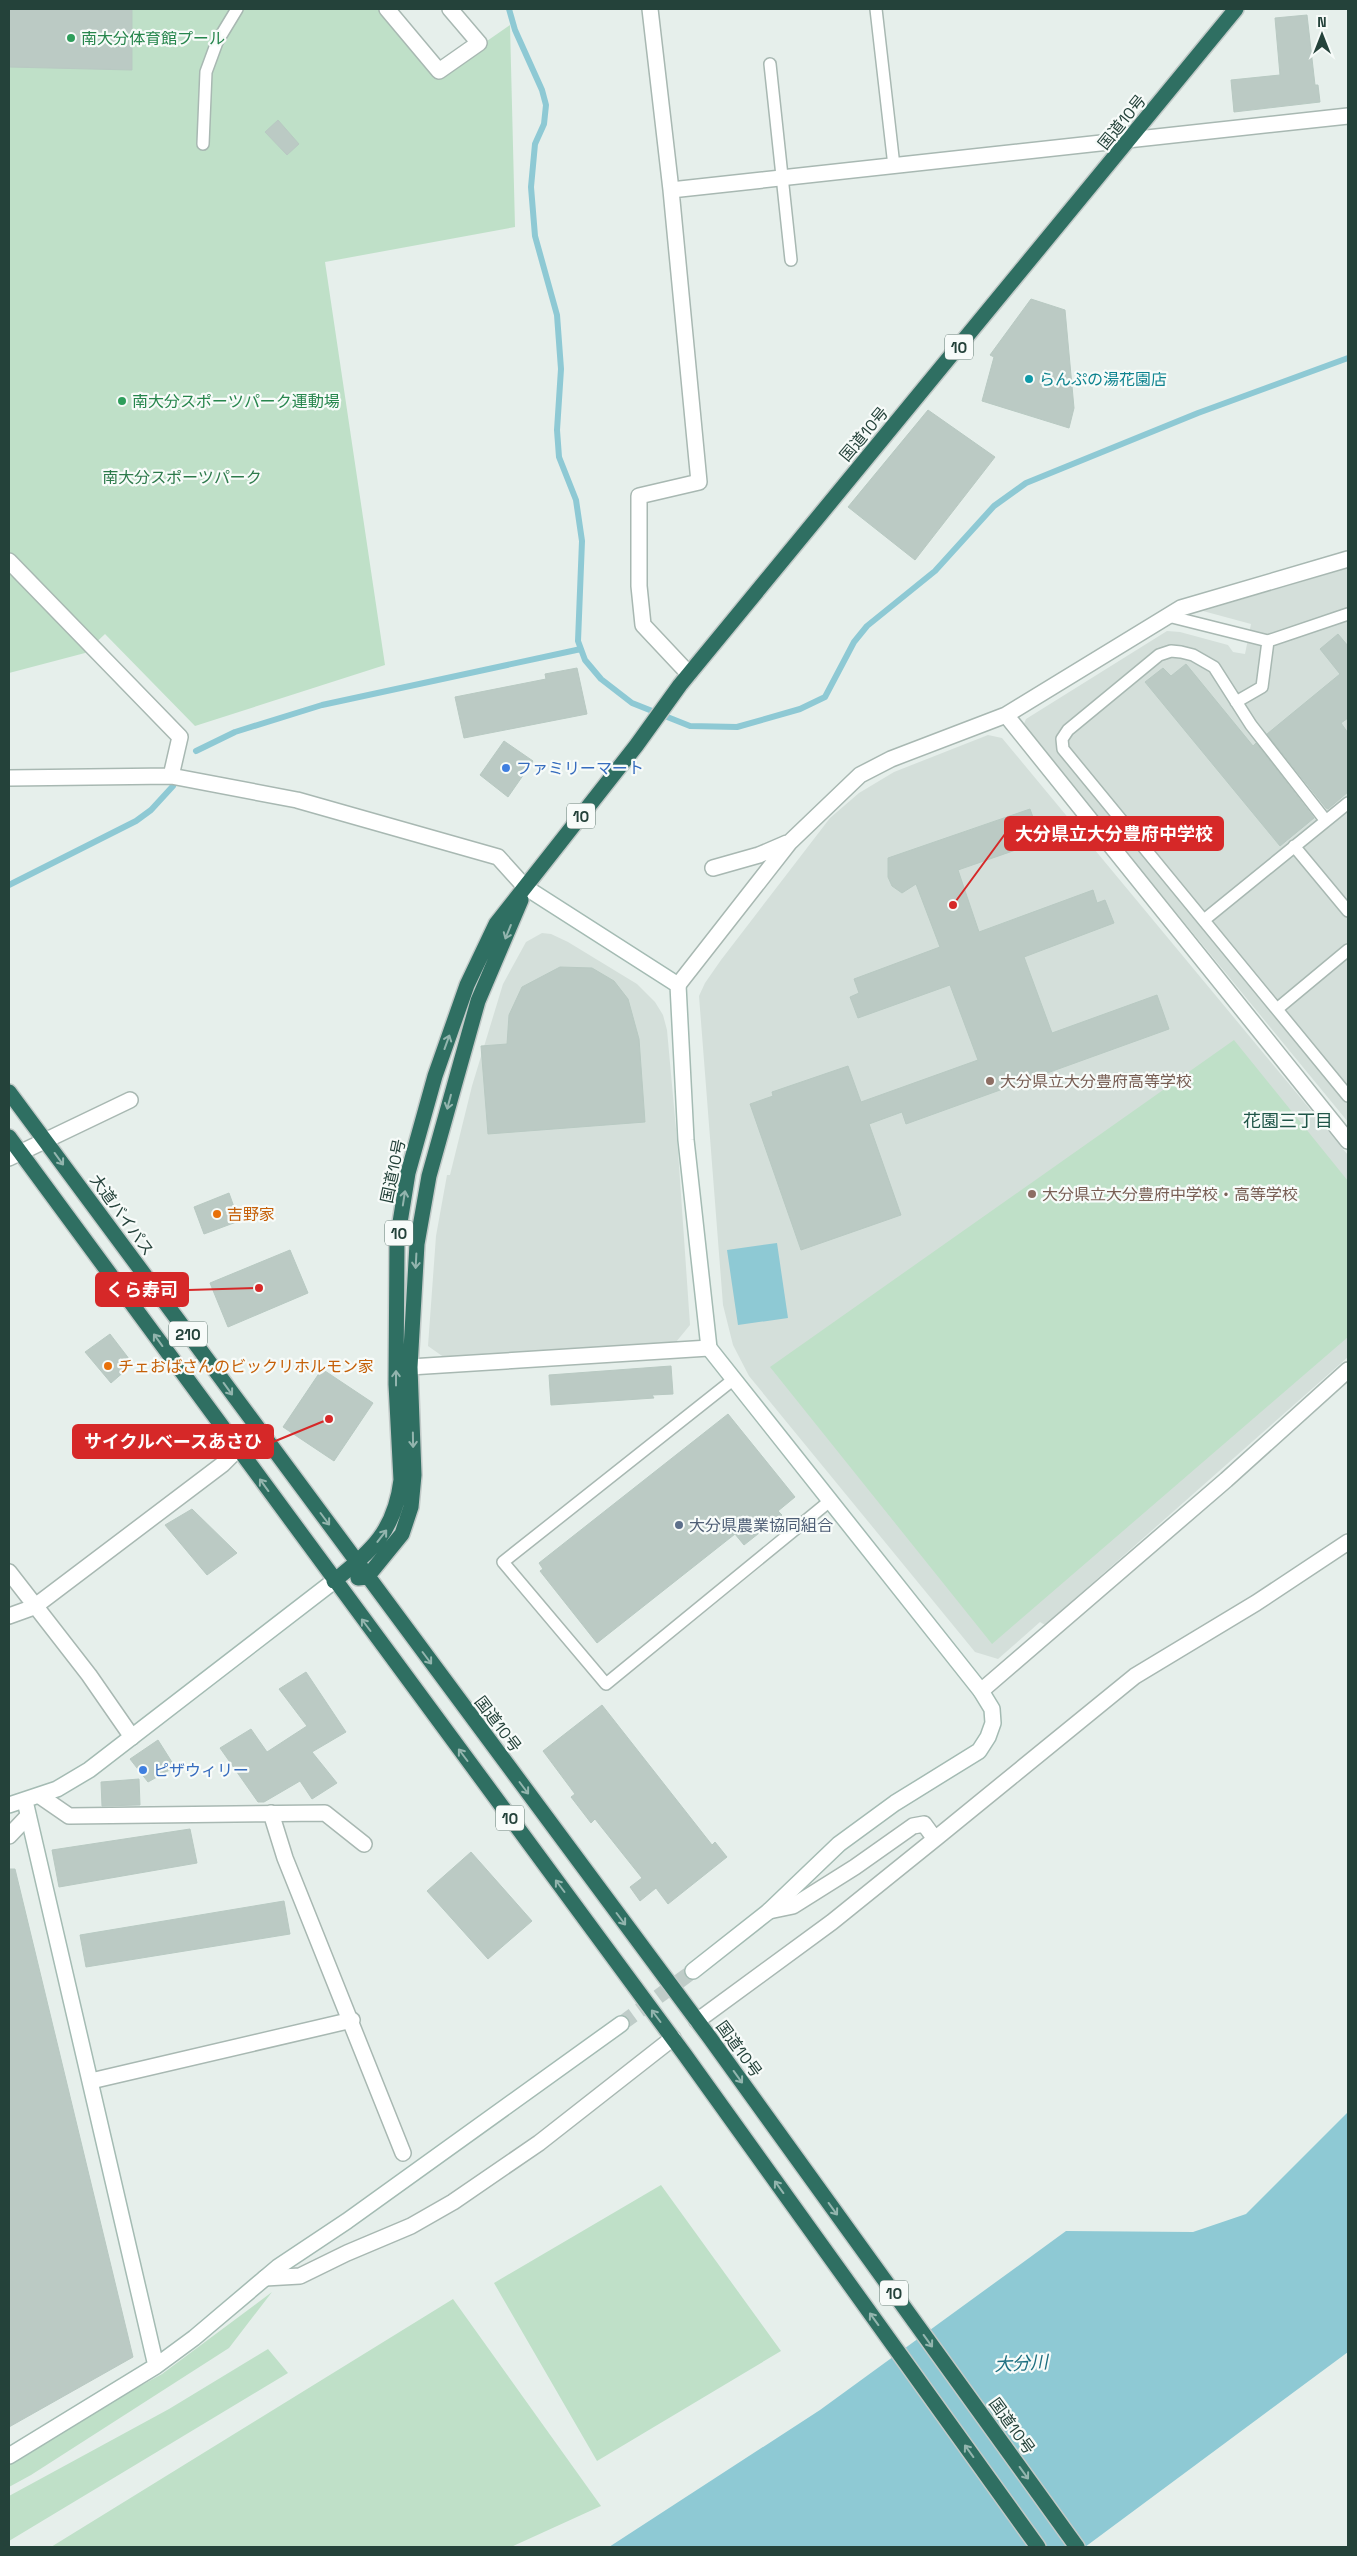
<svg xmlns="http://www.w3.org/2000/svg" width="1357" height="2556" font-family="'Space Grotesk','Noto Sans JP',sans-serif">
  <rect width="100%" height="100%" fill="#e6efeb"/>
  <!-- built -->
  <path fill="#d4dfda" d="M1348,568v554l-325,-396 3,-7 141,-88 13,1 48,13 5,7 12,2 6,-30 -48,-13z
    M988,735l14,3 346,417v202l-303,268 -5,-3 -42,37 -23,-7 -226,-276 -16,-31 -10,-40 -24,-309 6,-13 16,-23 109,-142 29,-25 35,-21z
    M542,933l9,1 17,8 69,42 18,18 8,13 4,15 11,121 12,174 -14,17 -231,16 -17,-12 8,-110 11,-61h3l22,-89 31,-102 23,-42z"/>
  <!-- green -->
  <path fill="#bfe0c8" d="M9,9h371l58,66 72,-50 5,202 -190,35 60,403 -190,61 -90,-92 -20,19 -76,20z
    M1234,1040l114,141v156l-356,307 -222,-277z
    M661,2185l120,166 -184,110 -103,-178z
    M272,2292l-43,56 -198,127 -22,12v-29l153,-84z
    M453,2299l148,207 -90,41h-460z
    M268,2349l20,24 -279,168v-45l160,-87z"/>
  <!-- water -->
  <path fill="#8ec9d4" d="M777,1243l11,75 -50,7 -11,-75z
    M1348,2112v240l-263,195h-476l211,-137 246,-179 127,1 53,-18z"/>
  <g fill="none" stroke-linecap="round" stroke-linejoin="round">
    <!-- stream -->
    <path stroke="#8ec9d4" stroke-width="6" d="M509,9l6,21 27,60 4,15 -2,19 -9,20 -4,43 4,49 22,79 4,54 -4,61 2,27 17,43 6,41 -4,100 7,19 16,19 31,24 58,23 47,1 63,-18 25,-12 29,-55 13,-16 68,-55 59,-65 32,-23 172,-70 150,-55
      M196,751l39,-19 87,-27 259,-56
      M9,885l127,-64 15,-11 22,-24"/>
  </g>
  <!-- building -->
  <path fill="#bbcac4" stroke="#b8c9c2" d="M9,9h123v61l-123,-3z
    M1307,15l8,70h3l2,17 -86,10 -3,-32 49,-5 -5,-57z
    M278,120l21,24 -12,11 -22,-23z
    M1031,299l34,11 9,98 -5,20 -87,-27 12,-44 -4,-2z
    M928,410l67,47 -80,103 -67,-53z
    M1338,634l10,12v72l-7,5 7,10v59l-20,17 -2,-1 -59,-74 73,-60 -20,-25z
    M1186,664l67,82 3,-3 58,75 -34,28 -135,-164 18,-14 8,8z
    M577,668l10,46 -123,24 -9,-41 91,-18 -1,-5z
    M504,741l29,20 -25,36 -28,-22z
    M1030,809l8,22 -9,3 4,10 -75,26 21,62 114,-42 4,13 8,-3 9,23 -90,34 28,76 105,-38 12,34 -263,95 -4,-12 -33,12 32,91 -100,35 -51,-146 23,-8 -1,-4 76,-26 13,36 117,-42 -28,-75 -92,33 -8,-21 9,-4 -5,-14 86,-32 -24,-63 -14,9 -10,-7 -4,-9v-19z
    M560,967l32,1 22,13 14,18 11,40 6,83 -157,12 -7,-88 26,-2 2,-29 13,-28z
    M229,1193l10,28 -35,13 -10,-27z
    M290,1250l18,43 -80,34 -18,-44z
    M110,1334l23,30 -22,19 -26,-31z
    M671,1366l2,28 -21,1 2,3 -103,7 -2,-30z
    M322,1369l51,34 -39,58 -51,-34z
    M728,1414l67,83 -17,14 4,4 -38,30 -9,-11 -138,109 -57,-72 3,-2 -4,-6z
    M192,1509l45,44 -30,22 -42,-50z
    M306,1672l40,60 -34,20 25,31 -25,16 -12,-18 -36,21h-6l-38,-54 31,-19 16,23 40,-26 -28,-37z
    M602,1705l110,140 3,-3 12,15 -59,47 -12,-16 -16,13 -10,-14 12,-9 -47,-59 -4,4 -20,-26 4,-3 -32,-43z
    M158,1740l17,27 -27,15 -18,-23z
    M139,1779l1,26 -38,1 -1,-24z
    M190,1829l7,34 -138,24 -7,-37z
    M471,1852l61,69 -44,38 -61,-68z
    M9,1869h6l118,488 -124,70z
    M284,1901l6,33 -204,33 -6,-32z"/>
  <g fill="none" stroke-linecap="round" stroke-linejoin="round">
    <!-- secondary-tunnel -->
    <path stroke="#bfccc8" stroke-width="15" stroke-dasharray="15 8" stroke-linecap="butt" d="M621,2024l72,-53"/>
    <!-- lane casing -->
    <g stroke="#a8b8b2" stroke-width="14">
      <path id="lane" d="M876,9l18,157
        M770,64l21,196
        M203,144l3,-72 11,-30 20,-33
        M1168,616l100,25 80,-27
        M1236,702l26,-15 6,-46
        M1326,821l-75,-96 -37,-58 -21,-12 -12,-3 -10,-1 -12,4 -91,75 -6,9 1,10 285,347
        M1294,846l54,65
        M1204,920l144,-117
        M1277,1009l71,-59
        M734,1379l-231,183 103,122 225,-184"/>
    </g>
    <!-- street casing -->
    <g stroke="#a8b8b2" stroke-width="18">
      <path id="street" d="M387,9l52,62 40,-28 -29,-34
        M650,9l21,181 28,292 -60,14v90l4,39 46,49
        M671,190l677,-74
        M9,561l171,176 -9,39
        M1006,715l342,426
        M9,778l162,-2 126,24 201,57 27,30
        M713,868l46,-13 28,-12
        M678,985l112,-143 70,-67 31,-16 115,-44 175,-107 167,-49
        M9,1158l121,-58
        M410,1367l299,-19
        M9,1572l80,103 43,62
        M9,1616l25,-9 189,-143 15,-15
        M981,1691l245,-211 122,-110
        M40,1796l29,20 256,-3 39,31
        M271,1813l14,45 118,295
        M9,1836l19,-20
        M935,1839l200,-163 121,-73 92,-61
        M697,2021l135,-99 103,-83 -11,-15 -11,2 -58,41 -62,39 -24,5
        M91,2081l261,-61
        M265,2278l35,-2 47,-23 64,-27 42,-24 86,-59 134,-105"/>
    </g>
    <!-- secondary casing -->
    <g stroke="#a4bbb3" stroke-width="18">
      <path id="secondary" d="M525,887l153,98 8,155 23,208 272,343 11,18 1,14 -5,14 -9,14 -84,52 -56,41 -70,67 -76,60
        M25,1801l131,565
        M9,1805l48,-16 32,-19 245,-189
        M9,2456l147,-90 38,-28 84,-71 69,-46 274,-197"/>
    </g>
    <!-- highway casing -->
    <g stroke="#c2cac8" stroke-width="18">
      <path id="highway" d="M9,1092l701,946 367,509
        M9,1137l676,918 353,492
        M358,1578l9,-1 35,-43 9,-27 3,-32 -4,-108 7,-123 12,-68 49,-175 43,-101
        M334,1581c38,-30 61,-51 67,-101l-5,-96 1,-143 11,-68 27,-97 32,-91 29,-61 140,-178 44,-61 556,-676"/>
    </g>
    <!-- lane -->
    <use href="#lane" stroke="#fff" stroke-width="11"/>
    <!-- street -->
    <use href="#street" stroke="#fff" stroke-width="15"/>
    <!-- secondary -->
    <use href="#secondary" stroke="#fff" stroke-width="15"/>
    <!-- highway -->
    <use href="#highway" stroke="#2f6f62" stroke-width="15"/>
  </g>
  <!-- one-way arrows -->
  <defs><path id="oneway-shaft" d="M-6 0H5M1.5-3L5.5 0L1.5 3" fill="none" stroke-width="1.6" stroke-linecap="round" stroke-linejoin="round" transform="scale(1.25)"/></defs>
  <g stroke="#93b5ae">
    <use href="#oneway-shaft" transform="translate(508 932) rotate(112)"/>
    <use href="#oneway-shaft" transform="translate(447 1042) rotate(-70)"/>
    <use href="#oneway-shaft" transform="translate(449 1102) rotate(105)"/>
    <use href="#oneway-shaft" transform="translate(59 1159) rotate(54)"/>
    <use href="#oneway-shaft" transform="translate(404 1198) rotate(-81)"/>
    <use href="#oneway-shaft" transform="translate(416 1261) rotate(93)"/>
    <use href="#oneway-shaft" transform="translate(158 1340) rotate(-126)"/>
    <use href="#oneway-shaft" transform="translate(396 1378) rotate(-90)"/>
    <use href="#oneway-shaft" transform="translate(228 1389) rotate(54)"/>
    <use href="#oneway-shaft" transform="translate(413 1440) rotate(89)"/>
    <use href="#oneway-shaft" transform="translate(264 1485) rotate(-126)"/>
    <use href="#oneway-shaft" transform="translate(325 1519) rotate(53)"/>
    <use href="#oneway-shaft" transform="translate(382 1536) rotate(-52)"/>
    <use href="#oneway-shaft" transform="translate(366 1625) rotate(-127)"/>
    <use href="#oneway-shaft" transform="translate(427 1658) rotate(53)"/>
    <use href="#oneway-shaft" transform="translate(463 1755) rotate(-127)"/>
    <use href="#oneway-shaft" transform="translate(524 1788) rotate(53)"/>
    <use href="#oneway-shaft" transform="translate(560 1886) rotate(-127)"/>
    <use href="#oneway-shaft" transform="translate(621 1919) rotate(53)"/>
    <use href="#oneway-shaft" transform="translate(656 2016) rotate(-127)"/>
    <use href="#oneway-shaft" transform="translate(738 2077) rotate(54)"/>
    <use href="#oneway-shaft" transform="translate(779 2187) rotate(-126)"/>
    <use href="#oneway-shaft" transform="translate(833 2209) rotate(54)"/>
    <use href="#oneway-shaft" transform="translate(874 2319) rotate(-126)"/>
    <use href="#oneway-shaft" transform="translate(928 2341) rotate(54)"/>
    <use href="#oneway-shaft" transform="translate(969 2451) rotate(-126)"/>
    <use href="#oneway-shaft" transform="translate(1024 2473) rotate(54)"/>
  </g>
  <!-- markers -->
  <g fill="#2e9e5b" stroke="#f7fbf9" stroke-width="2">
    <circle cx="71" cy="38" r="5"/>
    <circle cx="122" cy="401" r="5"/>
  </g>
  <circle fill="#0f9aa8" stroke="#f7fbf9" stroke-width="2" cx="1029" cy="379" r="5"/>
  <g fill="#3f7fe0" stroke="#f7fbf9" stroke-width="2">
    <circle cx="506" cy="768" r="5"/>
    <circle cx="143" cy="1770" r="5"/>
  </g>
  <g fill="#8d6e63" stroke="#f7fbf9" stroke-width="2">
    <circle cx="990" cy="1081" r="5"/>
    <circle cx="1032" cy="1194" r="5"/>
  </g>
  <g fill="#e8710a" stroke="#f7fbf9" stroke-width="2">
    <circle cx="217" cy="1214" r="5"/>
    <circle cx="108" cy="1366" r="5"/>
  </g>
  <circle fill="#5c6f8a" stroke="#f7fbf9" stroke-width="2" cx="679" cy="1525" r="5"/>
  <g text-anchor="middle" dominant-baseline="central" stroke-width="4.5" stroke-linejoin="round" paint-order="stroke">
    <!-- shield labels -->
    <g fill="#f7fbf9" stroke="#637a73" stroke-width="1">
      <rect x="945" y="334.5" width="28" height="25" rx="4"/>
      <rect x="567" y="803.5" width="28" height="25" rx="4"/>
      <rect x="385" y="1220.5" width="28" height="25" rx="4"/>
      <rect x="169" y="1321.5" width="38" height="25" rx="4"/>
      <rect x="496" y="1805.5" width="28" height="25" rx="4"/>
      <rect x="880" y="2280.5" width="28" height="25" rx="4"/>
    </g>
    <g font-size="15" font-weight="bold" fill="#24423a">
      <text x="959" y="347">10</text>
      <text x="581" y="816">10</text>
      <text x="399" y="1233">10</text>
      <text x="188" y="1334">210</text>
      <text x="510" y="1818">10</text>
      <text x="894" y="2293">10</text>
    </g>
    <!-- leisure labels -->
    <g font-size="16" fill="#27864d" stroke="#f7fbf9" text-anchor="start">
      <text x="81" y="38">南大分体育館プール</text>
      <text x="132" y="401">南大分スポーツパーク運動場</text>
    </g>
    <!-- street labels -->
    <g font-size="16" fill="#24423a" stroke="#f7fbf9">
      <text transform="translate(1122 122) rotate(-51)">国道10号</text>
      <text transform="translate(864 434) rotate(-50)">国道10号</text>
      <text transform="translate(393 1171) rotate(-78)">国道10号</text>
      <text transform="translate(122 1215) rotate(54)">大道バイパス</text>
      <text transform="translate(498 1724) rotate(53)">国道10号</text>
      <text transform="translate(739 2049) rotate(54)">国道10号</text>
      <text transform="translate(1012 2426) rotate(54)">国道10号</text>
    </g>
    <!-- culture labels -->
    <g font-size="16" fill="#0d838f" stroke="#f7fbf9" text-anchor="start">
      <text x="1039" y="379">らんぷの湯花園店</text>
    </g>
    <!-- park labels -->
    <g font-size="16" fill="#2d7a4b" stroke="#f7fbf9">
      <text x="182" y="477">南大分スポーツパーク</text>
    </g>
    <!-- shop labels -->
    <g font-size="16" fill="#366cbe" stroke="#f7fbf9" text-anchor="start">
      <text x="516" y="768">ファミリーマート</text>
      <text x="153" y="1770">ピザウィリー</text>
    </g>
    <!-- education labels -->
    <g font-size="16" fill="#785e54" stroke="#f7fbf9" text-anchor="start">
      <text x="1000" y="1081">大分県立大分豊府高等学校</text>
      <text x="1042" y="1194">大分県立大分豊府中学校・高等学校</text>
    </g>
    <!-- food labels -->
    <g font-size="16" fill="#c56008" stroke="#f7fbf9" text-anchor="start">
      <text x="227" y="1214">吉野家</text>
      <text x="118" y="1366">チェおばさんのビックリホルモン家</text>
    </g>
    <!-- service labels -->
    <g font-size="16" fill="#4e5e75" stroke="#f7fbf9" text-anchor="start">
      <text x="689" y="1525">大分県農業協同組合</text>
    </g>
    <!-- neighbourhood labels -->
    <g font-size="18" fill="#1f5548" stroke="#f7fbf9">
      <text x="1288" y="1120">花園三丁目</text>
    </g>
    <!-- water labels -->
    <g font-size="18" font-style="italic" fill="#1c6f80" stroke="#f7fbf9">
      <text transform="translate(1021 2363) rotate(-3)">大分川</text>
    </g>
  </g>
  <!-- callouts -->
  <path fill="none" stroke="#d62828" stroke-width="2" d="M953 905L1005 834M259 1288L188 1290M329 1419L273 1442"/>
  <g fill="#d62828" stroke="#f7fbf9" stroke-width="2">
    <circle cx="953" cy="905" r="5"/>
    <circle cx="259" cy="1288" r="5"/>
    <circle cx="329" cy="1419" r="5"/>
  </g>
  <g fill="#d62828" stroke="#d62828" stroke-width="2">
    <rect x="1005" y="817" width="218" height="33" rx="5"/>
    <rect x="96" y="1273" width="92" height="33" rx="5"/>
    <rect x="73" y="1425" width="200" height="33" rx="5"/>
  </g>
  <g font-size="18" text-anchor="middle" font-weight="bold" fill="#fff">
    <text x="1114" y="840">大分県立大分豊府中学校</text>
    <text x="142" y="1296">くら寿司</text>
    <text x="173" y="1448">サイクルベースあさひ</text>
  </g>
  <!-- border -->
  <rect width="1357" height="2556" fill="none" stroke="#24423a" stroke-width="20"/>
  <!-- north arrow -->
  <g transform="translate(1322 35)" stroke="#f7fbf9" stroke-width="4" paint-order="stroke">
  <path d="M0-4L9 19L0 12L-9 19Z" fill="#24423a"/>
  <text y="-8" font-size="14" font-weight="bold" text-anchor="middle" fill="#24423a">N</text>
  </g>
</svg>
